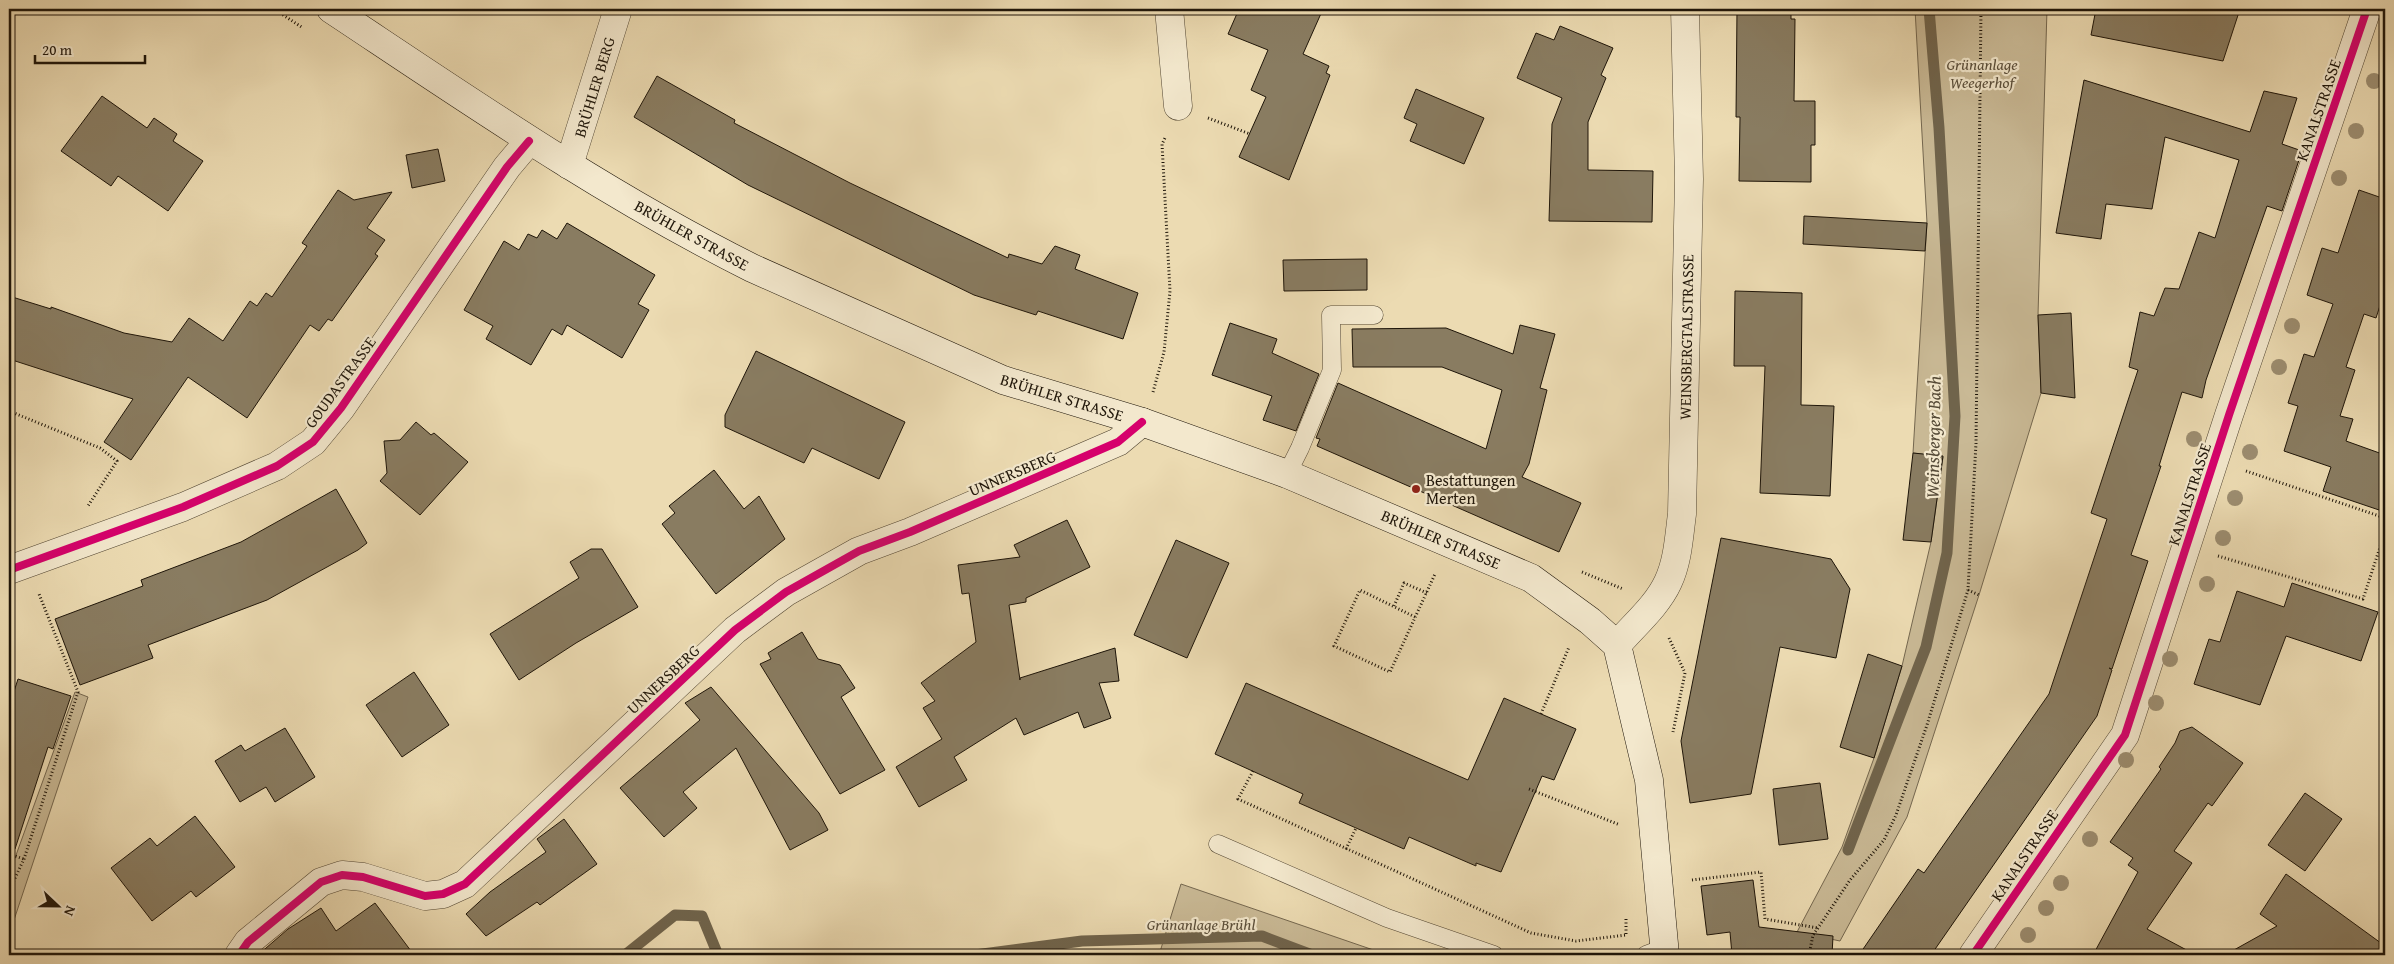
<svg xmlns="http://www.w3.org/2000/svg" width="2394" height="964" font-family="'Gentium Book Plus',serif">
  <rect width="100%" height="100%" fill="#ecdbb2"/>
  <filter id="stains"><feTurbulence type="fractalNoise" baseFrequency=".004" numOctaves="4"/><feColorMatrix values="0 0 0 0 .2 0 0 0 0 .09 0 0 0 0 .02 0 0 0 .5 -.17"/></filter>
  <radialGradient id="worn" r=".72"><stop offset=".6" stop-color="#630" stop-opacity="0"/><stop offset="1" stop-color="#630" stop-opacity=".3"/></radialGradient>
  <!-- green -->
  <path fill="#c9b995" stroke="#74674f" d="M1915,9h132l-9,306 3,78 -62,202 -72,222 -67,124 -43,-9 45,-85 32,-89 28,-92 29,-124 12,-85 -30,-4 14,-230z
    M75,692l13,5 -79,238v-66h2z
    M1181,884l207,71h-229z"/>
  <g fill="none" stroke-linecap="round" stroke-linejoin="round">
    <!-- stream -->
    <path stroke="#70644c" stroke-width="11" d="M1848,850l78,-203 21,-94 8,-137 -16,-288 -10,-119
      M625,955l50,-40 27,1 16,39
      M975,955l107,-14 180,-5 50,19"/>
  </g>
  <!-- building -->
  <path fill="#897c61" stroke="#1e1509" d="M1239,9h84l-20,45 26,12 -3,7 4,2 -41,105 -50,-23 27,-60 -15,-7 17,-40 -40,-16z
    M1737,9h54v10h4l-1,82h21v44h-4v37l-72,-1 1,-64h-4z
    M2096,9h144l-17,52 -132,-26z
    M1560,26l53,22 -12,27 5,3 -18,44v48l65,1 -1,51 -103,-1 3,-97 10,-26 -45,-20 19,-45 18,7z
    M657,76l78,44 -1,3 116,60 158,75 1,-4 33,10 13,-18 25,9 -5,14 63,24 -15,46 -85,-28 -2,4 -62,-20 -226,-110 -114,-68z
    M2084,80l166,52 14,-41 33,7 -15,46 20,7 -20,60 -15,-5 -61,174 -4,18 -20,-6 -23,74h2l-30,89 17,6 -36,108 -3,-1 3,2 -15,46 -166,239h-72l59,-86 6,4 125,-179 58,-175 -16,-6 47,-143 -9,-3 11,-55 14,4 11,-28 14,1 20,-57 16,6 24,-78 -74,-23 -13,72 -46,-5 -5,35 -45,-6z
    M1416,89l68,29 -20,46 -54,-23 7,-17 -13,-6z
    M102,96l45,32 7,-10 23,16 -4,7 30,20 -35,50 -50,-35 -7,10 -50,-35z
    M438,149l7,32 -33,7 -6,-33z
    M338,190l16,10 38,-8 -25,36 18,12 -10,14 3,2 -46,65 -4,-2 -9,12 -9,-6 -63,93 -59,-41 -57,83 -27,-18 29,-43 -124,-40v-63l42,13v-2l73,26 48,9 17,-24 34,23 27,-40 7,5 9,-13 6,4 35,-51 -5,-3z
    M2359,190l26,9v91l-9,28 -12,-4 -18,53 9,3 -15,46 13,3 -7,22 39,14v57l-62,-21 8,-24 -47,-16 14,-45 -10,-3 16,-49 10,3 19,-53 -26,-9 15,-47 16,5z
    M1804,216l123,7 -2,28 -122,-7z
    M567,223l88,52 -17,29 11,6 -27,48 -55,-33 -5,10 -10,-6 -21,36 -45,-26 7,-13 -29,-16 40,-69 15,9 9,-16 9,4 5,-8 15,9z
    M1367,259v31l-83,1 -1,-31z
    M1735,291l67,2 -1,112 33,1 -4,90 -70,-3 5,-127h-31z
    M2071,313l4,85 -34,-5 -3,-78z
    M1230,323l47,16 -5,14 47,21 -23,57 -33,-11 9,-24 -60,-21z
    M1520,325l35,9 -15,54 7,2 -18,74 -7,13 59,26 -22,49 -242,-106 3,-7 -4,-1 22,-55 148,66 16,-59 -60,-23h-89l-1,-38 94,-1 67,26z
    M756,351l149,71 -26,57 -67,-31 -8,15 -79,-36v-12z
    M416,422l15,13 3,-2 34,29 -48,53 -40,-34 7,-8 -3,-32 16,-1z
    M1913,453l30,3 -12,86 -28,-2z
    M714,470l30,39 15,-13 26,43 -69,55 -54,-70 13,-11 -6,-7z
    M336,489l31,54 -9,7 -91,50 -119,45 5,13 -73,27 -25,-66 88,-33 -2,-6 100,-38z
    M1067,520l23,47 -64,31v4l-17,3 11,75v-2l95,-30 4,33 -20,2 12,35 -27,10 -6,-16 -54,23 -8,-17 -62,39 13,23 -48,27 -23,-40 46,-28 -19,-31 12,-7 -14,-18 55,-41 -7,-49 -7,1 -4,-29 62,-8 -6,-12z
    M1721,538l110,21 19,30 -14,69 -56,-11 -29,147 -61,9 -9,-62z
    M1176,540l53,23 -42,95 -53,-23z
    M591,549h11l36,58 -62,36 -57,37 -29,-46 89,-56 -9,-16z
    M2292,583l86,29 -17,49 -75,-25 -26,69 -66,-21 15,-45 11,3 17,-51 47,16z
    M802,632l16,27 22,6 15,23 -14,9 44,73 -45,24 -80,-130 11,-5 -3,-6z
    M1868,654l34,12 -28,92 -34,-11z
    M414,672l35,53 -47,32 -36,-52z
    M18,679l53,17 -18,53 -5,-2 -33,102 -6,-1v-141z
    M1246,683l222,97 36,-82 72,31 -22,51 -12,-4 -41,96 -25,-9v3l-67,-29 -5,12 -105,-46 4,-9 -88,-40z
    M711,687l108,126 9,17 -38,20 -54,-102 -53,44 14,16 -33,29 -44,-49 80,-68 -15,-17z
    M2192,727l51,36 -31,43 -4,-3 -34,48 18,12 -45,66 49,26h-103l45,-83 -10,-7 5,-7 -23,-16 51,-73 -2,-2 16,-24 5,-12z
    M285,728l30,49 -40,25 -9,-15 -26,15 -25,-41 26,-16 4,6z
    M1820,783l8,56 -49,6 -6,-56z
    M2305,793l37,26 -37,52 -37,-26z
    M195,816l40,51 -39,30 -5,-6 -39,30 -41,-53 39,-30 7,8z
    M564,819l33,45 -57,41 -3,-3 -51,34 -20,-22 24,-22 56,-40 -9,-13z
    M2286,874l99,72v9h-160l52,-29 -17,-12z
    M1753,880l6,47 74,9 -1,19h-100l-2,-23 -23,3 -6,-49z
    M375,903l39,52h-156l30,-26 33,-21 15,23z"/>
  <g fill="none" stroke-linecap="round" stroke-linejoin="round">
    <!-- service casing -->
    <g stroke="#524633" stroke-width="19">
      <path id="service" d="M1287,474l13,-26 32,-78 -1,-55h43
        M1218,844l169,74 107,37
        M1646,955l16,-6"/>
    </g>
    <!-- minor casing -->
    <g stroke="#524633" stroke-width="29">
      <path id="minor" d="M1169,9l9,97
        M569,165l49,-156
        M9,570l174,-63 94,-41 36,-24 28,-34 166,-241 22,-26
        M1617,645c17,-20 40,-39 51,-63 10,-21 11,-46 14,-68l7,-335 -4,-170
        M239,955l9,-13 73,-60 21,-7 21,2 62,19 18,-2 22,-10 270,-254 51,-38 73,-41 51,-19 208,-90 24,-20
        M1973,955l152,-220 104,-320 138,-406"/>
    </g>
    <!-- secondary casing -->
    <g stroke="#1e1509" stroke-width="29">
      <path id="secondary" d="M331,9c137,91 273,185 421,259l251,112 139,42 145,52 244,104 59,43 27,24 32,135 16,175"/>
    </g>
    <!-- path -->
    <path stroke="#1e1509" stroke-width="3" stroke-dasharray="1 2.5" stroke-linecap="butt" d="M274,9l29,19
      M908,9l22,4 43,-4
      M1208,118l42,16
      M1153,392l11,-40 6,-61 -8,-147 4,-8
      M9,411l91,37 17,13 -29,45
      M2246,471l139,47
      M2218,556l145,43 22,-67
      M1582,572l41,17
      M1968,590l11,5
      M1394,606l10,-23 23,10
      M1415,617l-55,-27 -26,56 56,26 45,-98
      M1669,638l16,35 -12,59
      M1541,714l28,-67
      M1253,771l-15,28 293,134 45,8 50,-6
      M1529,789l91,36
      M1346,849l10,-21
      M9,854l15,5
      M1692,880l69,-8 4,47 53,9
      M9,891l15,-32 54,-167 -39,-98
      M1626,919v16
      M1809,955l4,-20 5,-7 32,-48 34,-40 12,-25 31,-90 41,-135 8,-147 5,-434"/>
    <!-- service -->
    <use href="#service" stroke="#f3e8cd" stroke-width="18"/>
    <!-- minor -->
    <use href="#minor" stroke="#f3e8cd" stroke-width="28"/>
    <!-- secondary -->
    <use href="#secondary" stroke="#f3e8cd" stroke-width="28"/>
    <!-- cycleway casing -->
    <g stroke="#f3e8cd" stroke-width="11">
      <path id="cycleway" d="M9,570l174,-63 94,-41 36,-24 28,-34 166,-241 22,-26
        M239,955l9,-13 73,-60 21,-7 21,2 62,19 18,-2 22,-10 270,-254 51,-38 73,-41 51,-19 208,-90 24,-20
        M1973,955l152,-220 104,-320 138,-406"/>
    </g>
    <!-- cycleway -->
    <use href="#cycleway" stroke="#d6006c" stroke-width="8"/>
  </g>
  <!-- trees -->
  <g fill="#9c8d70">
    <circle cx="2374" cy="81" r="8"/>
    <circle cx="2356" cy="131" r="8"/>
    <circle cx="2339" cy="178" r="8"/>
    <circle cx="2292" cy="326" r="8"/>
    <circle cx="2279" cy="367" r="8"/>
    <circle cx="2194" cy="439" r="8"/>
    <circle cx="2250" cy="452" r="8"/>
    <circle cx="2235" cy="498" r="8"/>
    <circle cx="2223" cy="538" r="8"/>
    <circle cx="2207" cy="584" r="8"/>
    <circle cx="2170" cy="659" r="8"/>
    <circle cx="2156" cy="703" r="8"/>
    <circle cx="2126" cy="760" r="8"/>
    <circle cx="2090" cy="839" r="8"/>
    <circle cx="2061" cy="883" r="8"/>
    <circle cx="2046" cy="908" r="8"/>
    <circle cx="2028" cy="935" r="8"/>
  </g>
  <!-- markers -->
  <circle fill="#8f2418" stroke="#f3e8cd" stroke-width="2" cx="1416" cy="489" r="5"/>
  <g text-anchor="middle" dominant-baseline="central" stroke-width="4.5" stroke-linejoin="round" paint-order="stroke">
    <!-- park labels -->
    <g font-size="16" font-style="italic" fill="#5a4e3a" stroke="#f3e8cd">
      <text x="1982" y="64">Grünanlage<tspan x="1982" dy="18">Weegerhof</tspan></text>
      <text x="1201" y="924">Grünanlage Brühl</text>
    </g>
    <!-- street labels -->
    <g font-size="16" fill="#1e1509" stroke="#f3e8cd">
      <text transform="translate(594 87) rotate(-73)">BRÜHLER BERG</text>
      <text transform="translate(2318 110) rotate(-71)">KANALSTRASSE</text>
      <text transform="translate(692 235) rotate(29)">BRÜHLER STRASSE</text>
      <text transform="translate(1686 337) rotate(-89)">WEINSBERGTALSTRASSE</text>
      <text transform="translate(340 382) rotate(-54)">GOUDASTRASSE</text>
      <text transform="translate(1062 397) rotate(17)">BRÜHLER STRASSE</text>
      <text transform="translate(1012 473) rotate(-23)">UNNERSBERG</text>
      <text transform="translate(2189 494) rotate(-72)">KANALSTRASSE</text>
      <text transform="translate(1441 539) rotate(23)">BRÜHLER STRASSE</text>
      <text transform="translate(663 679) rotate(-43)">UNNERSBERG</text>
      <text transform="translate(2024 855) rotate(-56)">KANALSTRASSE</text>
    </g>
    <!-- poi labels -->
    <g font-size="16" fill="#1e1509" stroke="#f3e8cd" text-anchor="start">
      <text x="1426" y="480">Bestattungen<tspan x="1426" dy="18">Merten</tspan></text>
    </g>
    <!-- water labels -->
    <g font-size="18" font-style="italic" fill="#544936" stroke="#f3e8cd">
      <text transform="translate(1933 437) rotate(-89)">Weinsberger Bach</text>
    </g>
  </g>
  <!-- margin -->
  <rect width="2394" height="964" fill="none" stroke="#ecdbb2" stroke-width="30"/>
  <rect x="10" y="10" width="2374" height="944" fill="none" stroke="#1e1509" stroke-width="2.5"/>
  <rect x="15" y="15" width="2364" height="934" fill="none" stroke="#1e1509"/>
  <!-- north arrow -->
  <g transform="translate(58 906) rotate(112)" stroke="#f3e8cd" stroke-width="4" paint-order="stroke">
  <path d="M0-4L9 19L0 12L-9 19Z" fill="#1e1509"/>
  <text y="-8" font-size="14" font-weight="bold" text-anchor="middle" fill="#1e1509">N</text>
  </g>
  <!-- scale -->
  <path d="M35 55v8h110v-8" fill="none" stroke="#1e1509" stroke-width="2.5"/>
  <text x="42" y="55" font-size="15" fill="#1e1509" stroke="#f3e8cd" stroke-width="4" paint-order="stroke">20 m</text>
  <rect width="100%" height="100%" filter="url(#stains)"/>
  <rect width="100%" height="100%" fill="url(#worn)"/>
</svg>
